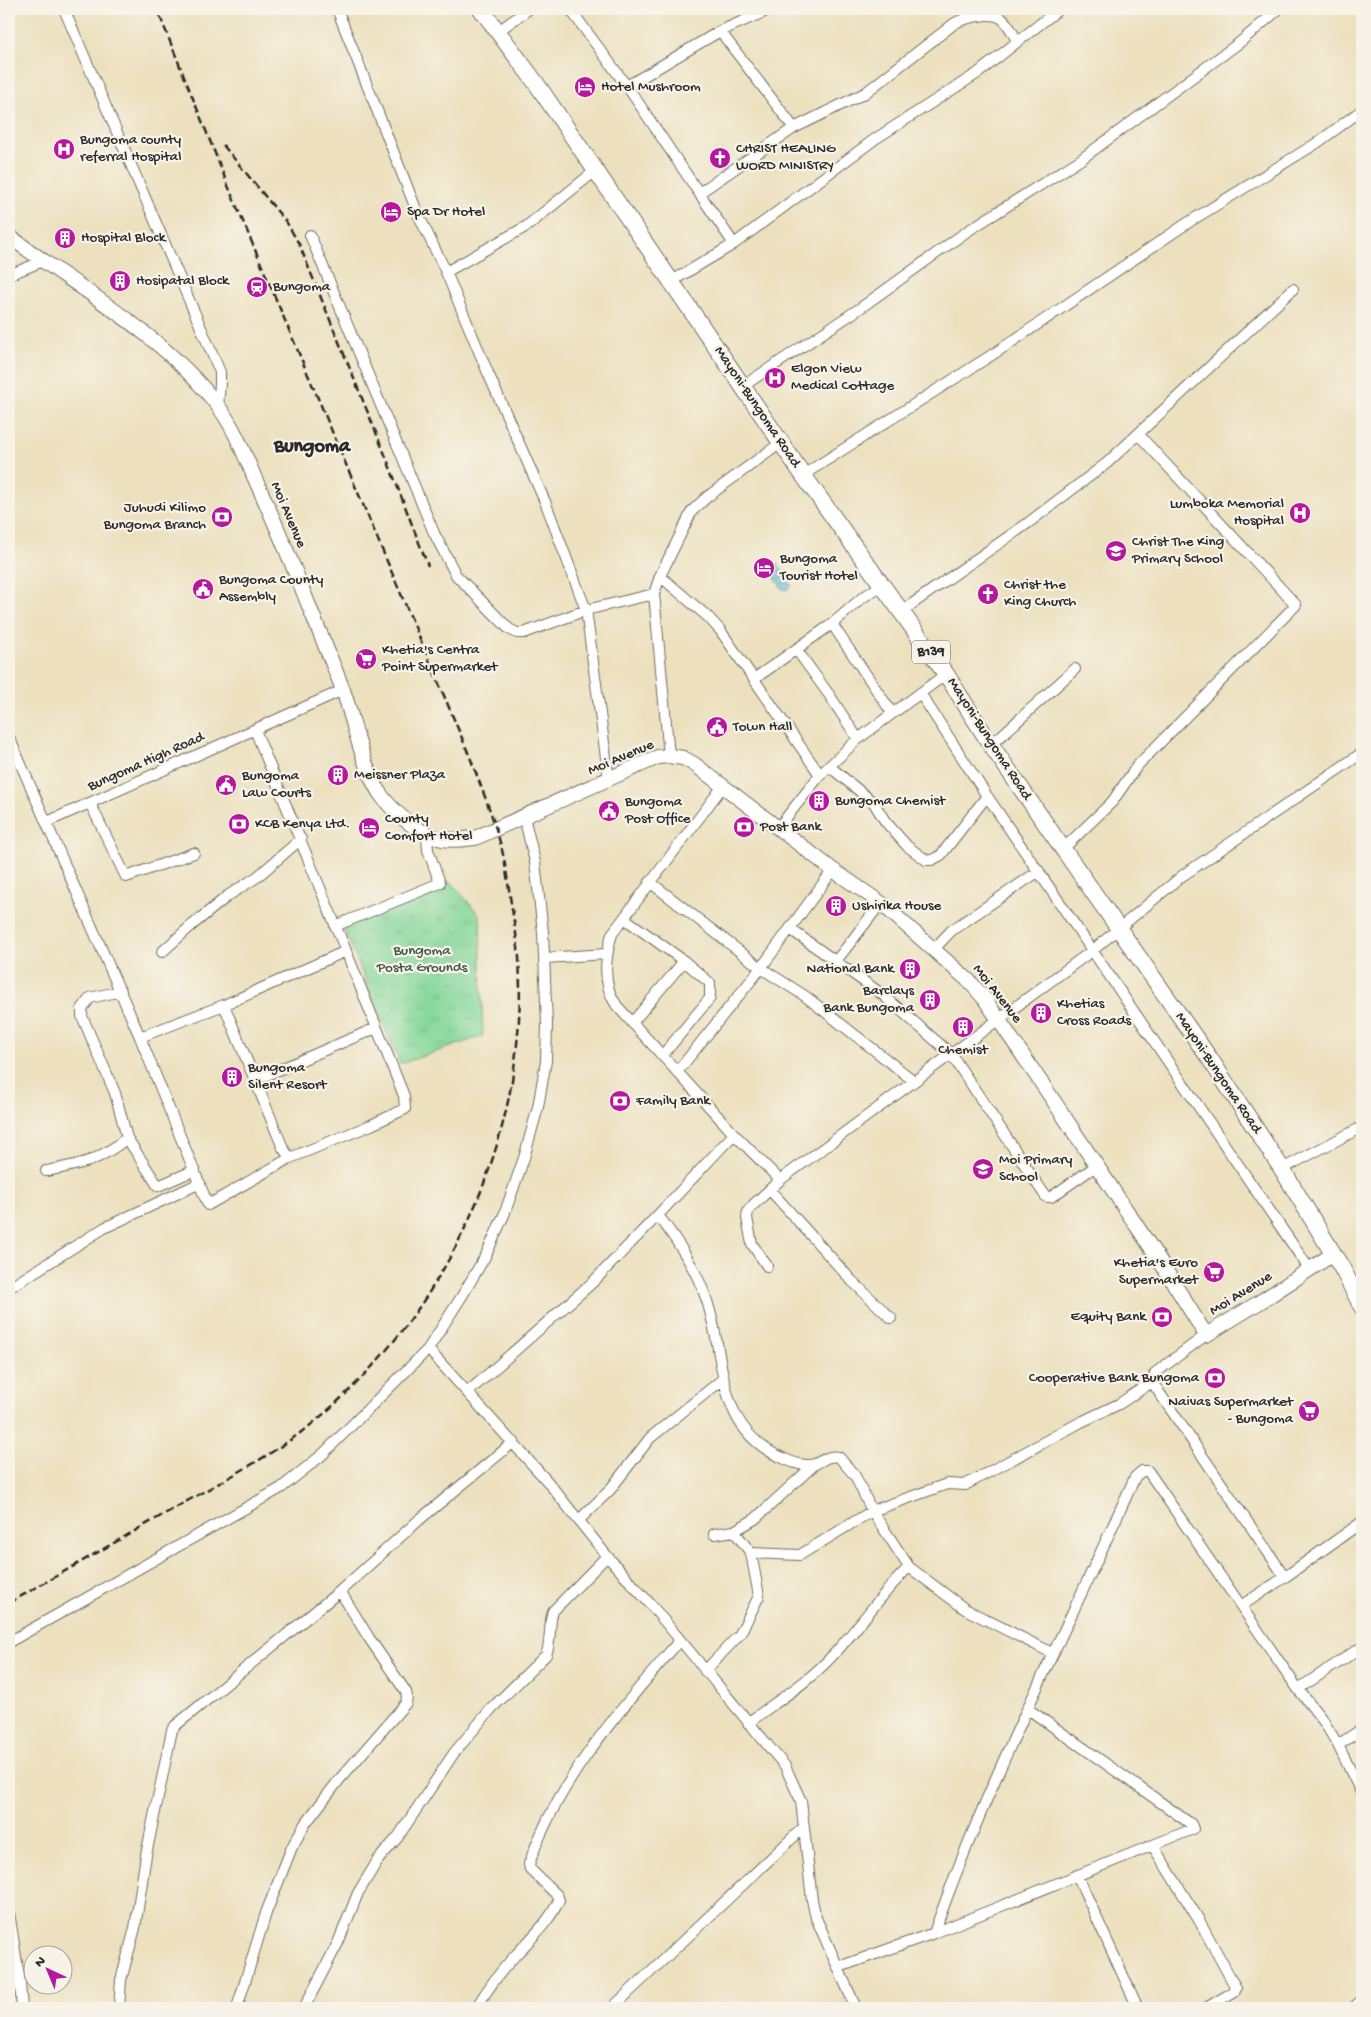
<svg xmlns="http://www.w3.org/2000/svg" width="1371" height="2017" font-family="'Gochi Hand',sans-serif">
  <defs>
    <pattern id="grass-tufts" width="24" height="20" patternUnits="userSpaceOnUse" patternTransform="scale(1.25)"><rect width="24" height="20" fill="#84d79a"/><path d="M3 7l-1-3M5 7V3M7 7l1-3M15 17l-1-3M17 17v-4M19 17l1-3" fill="none" stroke="#72b985"/></pattern>
    <pattern id="water-rules" width="6" height="5" patternUnits="userSpaceOnUse" patternTransform="scale(1.25)"><rect width="6" height="5" fill="#4baeca"/><path d="M0 2.5h6" fill="none" stroke="#3f8ea4"/></pattern>
  </defs>
  <rect width="100%" height="100%" fill="#f7f3e8"/>
  <filter id="ink" filterUnits="userSpaceOnUse"><feTurbulence type="fractalNoise" baseFrequency=".02" numOctaves="2"/><feDisplacementMap in="SourceGraphic" scale="10" xChannelSelector="R" yChannelSelector="G"/><feConvolveMatrix kernelMatrix="1 2 1 2 8 2 1 2 1" color-interpolation-filters="sRGB"/></filter>
  <filter id="wash" filterUnits="userSpaceOnUse"><feTurbulence type="fractalNoise" baseFrequency=".0096" numOctaves="4" result="noise"/><feDisplacementMap in="SourceGraphic" scale="20" xChannelSelector="R" yChannelSelector="G"/><feGaussianBlur stdDeviation="1.12" result="paint"/><feColorMatrix in="noise" values="0 0 0 0 0 0 0 0 0 0 0 0 0 0 0 0 0 1.4 0 .05"/><feComposite in="paint" operator="in"/></filter>
  <g filter="url(#wash)">
    <rect width="100%" height="100%" fill="#ece0be"/>
    <!-- grass -->
    <path fill="url(#grass-tufts)" stroke="#588162" d="M451,882l29,34 3,120 -83,28 -57,-137z"/>
    <!-- water -->
    <path fill="url(#water-rules)" stroke="#3b6c7a" d="M778,564l13,19v4l-5,3 -4,-1 -13,-20z"/>
  </g>
  <g filter="url(#ink)">
    <g fill="none" stroke-linecap="round" stroke-linejoin="round">
      <!-- street casing -->
      <g stroke="#6f6a5e" stroke-width="12">
        <path id="street" d="M64,9l156,363v12l-2,22
          M337,9l81,205 28,58 42,101 58,131 40,106 23,170
          M570,9l59,80 70,104 95,-65 71,-35 90,-70c10,-5 36,-12 46,-5 7,4 12,16 16,23
          M720,31l74,97
          M497,32l32,-23
          M627,86l93,-55 51,-22
          M699,193l35,51
          M310,235l124,298 22,42 53,54 8,4h7l62,-23 68,-16
          M446,272l81,-46 68,-55
          M9,275l34,-14
          M672,281l62,-37 141,-105 103,-66 81,-64
          M743,386l116,-77 107,-77 114,-72 159,-117 40,-34
          M803,475l195,-124 191,-129 128,-79 45,-33
          M660,576l48,41 12,13 100,145
          M902,611l126,-88 79,-60 186,-174
          M832,624l60,89
          M796,649l34,47 28,43
          M754,679l78,-55 30,-26 20,-13
          M920,693l67,103 323,474
          M9,737l131,300 84,-32 122,-54 -91,-221
          M991,745l84,-76
          M669,756l-15,-162 6,-18 32,-65 15,-14 75,-55
          M829,766l45,37 11,18 22,25 19,14h6l9,-5 46,-59
          M723,786l-111,148c-7,23 -10,51 5,72l117,128 46,46
          M90,803l36,74 68,-24
          M47,822l296,-132
          M778,828l42,-53 38,-36 88,-65
          M1063,849l49,-47 25,-36 159,-161 -157,-170
          M650,882l111,86 44,28 109,85
          M624,918l60,43 26,22v15l-48,58
          M335,926l105,-43 -12,-33 -1,-15
          M790,929l93,66 68,59 95,143h5l45,-31
          M934,949l18,-19 87,-59
          M162,952l29,-26 38,-31 28,-18 44,-38
          M545,958l61,-4
          M836,961l45,-58
          M121,991l-31,7 -8,11v7l33,77 12,45 31,48 37,-16
          M632,1023l52,-62
          M140,1037l68,168 82,-47 -7,-10 -59,-143
          M677,1072l84,-104 72,-98
          M255,1080l121,-52
          M290,1158l81,-33 34,-16 -1,-13 -58,-145
          M1282,1169l80,-42
          M46,1171c37,-7 51,-9 81,-33
          M770,1190l82,91 39,37
          M658,1215c20,27 38,53 49,86 20,60 7,129 78,158 8,4 21,8 30,5 9,-4 13,-9 24,-7l16,19 17,35 37,56 56,42 87,44
          M767,1266l-15,-22 -5,-26 1,-7 5,-6 27,-25 313,-230 89,-74 180,-123
          M9,1288l95,-60 96,-45
          M428,1349l120,133 59,74 44,49 134,161 16,35 11,99 4,18 40,90
          M1152,1382l133,195
          M468,1392l125,-110 65,-67 76,-81
          M579,1520l30,-29 41,-53 73,-59
          M734,1531l17,22 49,2 72,-44 75,-27 18,1 116,-63 38,-18 33,-22 3,-9 51,-38
          M714,1534l20,-3 21,-12 60,-55
          M1241,1606l44,-29 77,-55
          M9,1642l272,-154 41,-33 106,-106 34,-53 24,-41 18,-40 20,-57 14,-51 8,-46 1,-37 -4,-92 -8,-70 -11,-45
          M705,1671l35,-37 19,-38 -8,-43
          M1298,1689l64,-42
          M748,1723c29,-22 61,-41 86,-69 26,-28 47,-60 75,-87
          M1338,1745l24,-16
          M1153,1846l46,74 37,68 -1,3 -29,17
          M1077,1875l61,133
          M9,1912l11,71 2,25
          M934,1933c55,-157 134,-305 201,-456l7,-6h6l150,218 26,33 14,23 24,49
          M839,1967l95,-34 259,-104 -2,-5 -21,-15 -142,-100
          M119,2008l2,-28 14,-52 11,-73 26,-125 3,-4 165,-135 79,-71 95,-78
          M237,2008l29,-95 26,-66 13,-23 34,-44 67,-77 1,-6 -1,-5 -37,-54 -29,-47
          M304,2008l34,-65 20,-50 20,-33 20,-23 56,-84 37,-44 55,-54c6,-14 2,-30 7,-44l54,-55
          M476,2008c11,-18 23,-35 37,-50 17,-19 36,-35 46,-58l-2,-5 -27,-26 -1,-5c30,-87 92,-155 151,-224
          M612,2008l192,-181
          M1353,2008l9,-8"/>
      </g>
      <!-- secondary casing -->
      <g stroke="#6f6a5e" stroke-width="16">
        <path id="secondary" d="M9,236c70,53 154,98 209,170 17,22 27,50 38,75 20,43 38,87 55,130 11,27 22,53 32,79 11,31 21,85 41,109 14,17 38,37 59,40 10,2 22,0 32,-1l183,-81 11,-1 14,2 11,6 139,106 48,33 88,78 15,17 67,99 107,161 48,77 57,-35 70,-46"/>
      </g>
      <!-- primary casing -->
      <g stroke="#6f6a5e" stroke-width="18">
        <path id="primary" d="M481,9l55,74 267,392 143,199 45,71 72,104 147,210 72,110 61,101 19,37"/>
      </g>
      <!-- street -->
      <use href="#street" stroke="#fff" stroke-width="10"/>
      <!-- secondary -->
      <use href="#secondary" stroke="#fff" stroke-width="14"/>
      <!-- primary -->
      <use href="#primary" stroke="#fff" stroke-width="16"/>
      <!-- rail -->
      <path stroke="#2b2b2b" stroke-width="2.5" stroke-dasharray="8 4" stroke-linecap="butt" d="M223,145l64,78 12,21 87,213 42,109
        M9,1603c60,-34 120,-69 180,-103 44,-25 91,-49 130,-82 133,-113 210,-285 200,-460 -1,-15 -4,-29 -6,-43 -4,-22 -6,-44 -11,-65 -8,-32 -21,-63 -32,-93l-239,-564 -74,-184"/>
    </g>
  </g>
  <!-- icons -->
  <defs>
    <g id="hotel-disc" transform="scale(1.125)"><circle r="9.5" fill="#b5179e" stroke="#f7f3e8"/><path d="M-6-4.5h1.5V1H6V5H4.5V3h-9V5H-6ZM-4 0a1.8 1.8 0 1 1 3.6 0ZM.5 0V-2.5h3Q6-2.5 6 0Z" fill="#fff"/></g>
    <g id="hospital-disc" transform="scale(1.125)"><circle r="9.5" fill="#b5179e" stroke="#f7f3e8"/><path d="M-5-5h3v3.5h4V-5h3V5h-3V1.5h-4V5h-3Z" fill="#fff"/></g>
    <g id="church-disc" transform="scale(1.125)"><circle r="9.5" fill="#b5179e" stroke="#f7f3e8"/><path d="M-1.2-6h2.4v3.5h3.3v2.4h-3.3V6h-2.4V-.1h-3.3v-2.4h3.3Z" fill="#fff"/></g>
    <g id="building-disc" transform="scale(1.125)"><circle r="9.5" fill="#b5179e" stroke="#f7f3e8"/><path d="M-4-6H4V6H1V3H-1V6H-4ZM-2.5-4.3h1.7v1.8h-1.7ZM.8-4.3h1.7v1.8H.8ZM-2.5-1h1.7V.8h-1.7ZM.8-1h1.7V.8H.8Z" fill="#fff"/></g>
    <g id="station-disc" transform="scale(1.125)"><circle r="9.5" fill="#b5179e" stroke="#f7f3e8"/><path d="M-3-6H3Q5-6 5-4V2Q5 4 3 4L4.5 6H3L1.5 4h-3L-3 6H-4.5L-3 4Q-5 4-5 2V-4Q-5-6-3-6ZM-3.5-4v3h7v-3ZM-3.5 1v1.5H-2V1ZM2 1v1.5H3.5V1Z" fill="#fff"/></g>
    <g id="bank-disc" transform="scale(1.125)"><circle r="9.5" fill="#b5179e" stroke="#f7f3e8"/><path d="M-6-4H6V4H-6ZM0-2.3a2.3 2.3 0 1 0 0 4.6a2.3 2.3 0 1 0 0-4.6Z" fill="#fff"/></g>
    <g id="school-disc" transform="scale(1.125)"><circle r="9.5" fill="#b5179e" stroke="#f7f3e8"/><path d="M0-5L7-2L0 1L-7-2ZM-4 1L0 2.5L4 1V4Q0 6-4 4Z" fill="#fff"/></g>
    <g id="civic-disc" transform="scale(1.125)"><circle r="9.5" fill="#b5179e" stroke="#f7f3e8"/><path d="M-.6-6.5H3V-4.5H.6V-3L4-1V1h2V6H-6V1h2V-1L-.6-3ZM-1.2 2.5V6h2.4V2.5Z" fill="#fff"/></g>
    <g id="supermarket-disc" transform="scale(1.125)"><circle r="9.5" fill="#b5179e" stroke="#f7f3e8"/><path d="M-6-5.5h2.5l.6 2H6L4.5 2H-2.5L-4.4-4H-6ZM-1.5 3.2a1.3 1.3 0 1 0 .1 0ZM3 3.2a1.3 1.3 0 1 0 .1 0Z" fill="#fff"/></g>
  </defs>
  <g fill-rule="evenodd">
    <use href="#hotel-disc" x="585" y="87"/>
    <use href="#hospital-disc" x="64" y="149"/>
    <use href="#church-disc" x="720" y="158"/>
    <use href="#hotel-disc" x="391" y="212"/>
    <use href="#building-disc" x="65" y="238"/>
    <use href="#building-disc" x="120" y="281"/>
    <use href="#station-disc" x="257" y="287"/>
    <use href="#hospital-disc" x="775" y="378"/>
    <use href="#hospital-disc" x="1300" y="513"/>
    <use href="#bank-disc" x="222" y="517"/>
    <use href="#school-disc" x="1116" y="551"/>
    <use href="#hotel-disc" x="764" y="568"/>
    <use href="#civic-disc" x="203" y="589"/>
    <use href="#church-disc" x="988" y="594"/>
    <use href="#supermarket-disc" x="366" y="659"/>
    <use href="#civic-disc" x="717" y="727"/>
    <use href="#building-disc" x="338" y="775"/>
    <use href="#civic-disc" x="226" y="785"/>
    <use href="#building-disc" x="819" y="801"/>
    <use href="#civic-disc" x="609" y="811"/>
    <use href="#bank-disc" x="239" y="824"/>
    <use href="#bank-disc" x="744" y="827"/>
    <use href="#hotel-disc" x="369" y="828"/>
    <use href="#building-disc" x="836" y="906"/>
    <use href="#building-disc" x="910" y="969"/>
    <use href="#building-disc" x="930" y="1000"/>
    <use href="#building-disc" x="1041" y="1013"/>
    <use href="#building-disc" x="963" y="1027"/>
    <use href="#building-disc" x="232" y="1077"/>
    <use href="#bank-disc" x="620" y="1101"/>
    <use href="#school-disc" x="983" y="1169"/>
    <use href="#supermarket-disc" x="1214" y="1272"/>
    <use href="#bank-disc" x="1162" y="1317"/>
    <use href="#bank-disc" x="1215" y="1378"/>
    <use href="#supermarket-disc" x="1309" y="1411"/>
  </g>
  <g text-anchor="middle" dominant-baseline="central" stroke-width="4.5" stroke-linejoin="round" paint-order="stroke">
    <!-- shield labels -->
    <rect fill="#f7f3e8" stroke="#686764" stroke-width="1" x="912" y="640.5" width="38" height="23" rx="4"/>
    <g font-size="14" font-weight="bold" fill="#2b2b2b">
      <text x="931" y="652">B139</text>
    </g>
    <!-- poi labels -->
    <g font-size="15" fill="#2b2b2b" stroke="#f7f3e8" text-anchor="start">
      <text x="601" y="87">Hotel Mushroom</text>
      <text x="80" y="140">Bungoma county<tspan x="80" dy="17">referral Hospital</tspan></text>
      <text x="736" y="149">CHRIST HEALING<tspan x="736" dy="17">WORD MINISTRY</tspan></text>
      <text x="407" y="212">Spa Dr Hotel</text>
      <text x="81" y="238">Hospital Block</text>
      <text x="136" y="281">Hosipatal Block</text>
      <text x="273" y="287">Bungoma</text>
      <text x="791" y="369">Elgon View<tspan x="791" dy="17">Medical Cottage</tspan></text>
      <text x="1284" y="504" text-anchor="end">Lumboka Memorial<tspan x="1284" dy="17">Hospital</tspan></text>
      <text x="206" y="508" text-anchor="end">Juhudi Kilimo<tspan x="206" dy="17">Bungoma Branch</tspan></text>
      <text x="1132" y="542">Christ The King<tspan x="1132" dy="17">Primary School</tspan></text>
      <text x="780" y="559">Bungoma<tspan x="780" dy="17">Tourist Hotel</tspan></text>
      <text x="219" y="580">Bungoma County<tspan x="219" dy="17">Assembly</tspan></text>
      <text x="1004" y="585">Christ the<tspan x="1004" dy="17">King Church</tspan></text>
      <text x="382" y="650">Khetia's Centra<tspan x="382" dy="17">Point Supermarket</tspan></text>
      <text x="733" y="727">Town Hall</text>
      <text x="354" y="775">Meissner Plaza</text>
      <text x="242" y="776">Bungoma<tspan x="242" dy="17">Law Courts</tspan></text>
      <text x="835" y="801">Bungoma Chemist</text>
      <text x="625" y="802">Bungoma<tspan x="625" dy="17">Post Office</tspan></text>
      <text x="385" y="819">County<tspan x="385" dy="17">Comfort Hotel</tspan></text>
      <text x="255" y="824">KCB Kenya Ltd.</text>
      <text x="760" y="827">Post Bank</text>
      <text x="852" y="906">Ushirika House</text>
      <text x="894" y="969" text-anchor="end">National Bank</text>
      <text x="914" y="991" text-anchor="end">Barclays<tspan x="914" dy="17">Bank Bungoma</tspan></text>
      <text x="1057" y="1004">Khetias<tspan x="1057" dy="17">Cross Roads</tspan></text>
      <text x="963" y="1050" text-anchor="middle">Chemist</text>
      <text x="248" y="1068">Bungoma<tspan x="248" dy="17">Silent Resort</tspan></text>
      <text x="636" y="1101">Family Bank</text>
      <text x="999" y="1160">Moi Primary<tspan x="999" dy="17">School</tspan></text>
      <text x="1198" y="1263" text-anchor="end">Khetia's Euro<tspan x="1198" dy="17">Supermarket</tspan></text>
      <text x="1146" y="1317" text-anchor="end">Equity Bank</text>
      <text x="1199" y="1378" text-anchor="end">Cooperative Bank Bungoma</text>
      <text x="1293" y="1402" text-anchor="end">Naivas Supermarket<tspan x="1293" dy="17">- Bungoma</tspan></text>
    </g>
    <!-- street labels -->
    <g font-size="15" fill="#2b2b2b" stroke="#f7f3e8">
      <text transform="translate(757 407) rotate(56)">Mayoni-Bungoma Road</text>
      <text transform="translate(288 515) rotate(67)">Moi Avenue</text>
      <text transform="translate(989 739) rotate(57)">Mayoni-Bungoma Road</text>
      <text transform="translate(621 758) rotate(-23)">Moi Avenue</text>
      <text transform="translate(146 762) rotate(-24)">Bungoma High Road</text>
      <text transform="translate(997 994) rotate(52)">Moi Avenue</text>
      <text transform="translate(1218 1073) rotate(56)">Mayoni-Bungoma Road</text>
      <text transform="translate(1241 1294) rotate(-32)">Moi Avenue</text>
    </g>
    <!-- park labels -->
    <g font-size="15" fill="#415647" stroke="#f7f3e8">
      <text x="422" y="951">Bungoma<tspan x="422" dy="17">Posta Grounds</tspan></text>
    </g>
    <!-- district labels -->
    <g font-size="20" font-weight="bold" fill="#2b2b2b" stroke="#f7f3e8">
      <text x="312" y="447">Bungoma</text>
    </g>
  </g>
  <!-- margin -->
  <rect width="1371" height="2017" fill="none" stroke="#f7f3e8" stroke-width="30"/>
  <!-- north arrow -->
  <g transform="translate(48 1970) rotate(316)"><circle r="24" fill="#f7f3e8" stroke="#a5a39c"/>
  <path d="M0-4L9 19L0 12L-9 19Z" fill="#b5179e"/>
  <text y="-8" font-size="14" font-weight="bold" text-anchor="middle" fill="#2b2b2b">N</text>
  </g>
</svg>
